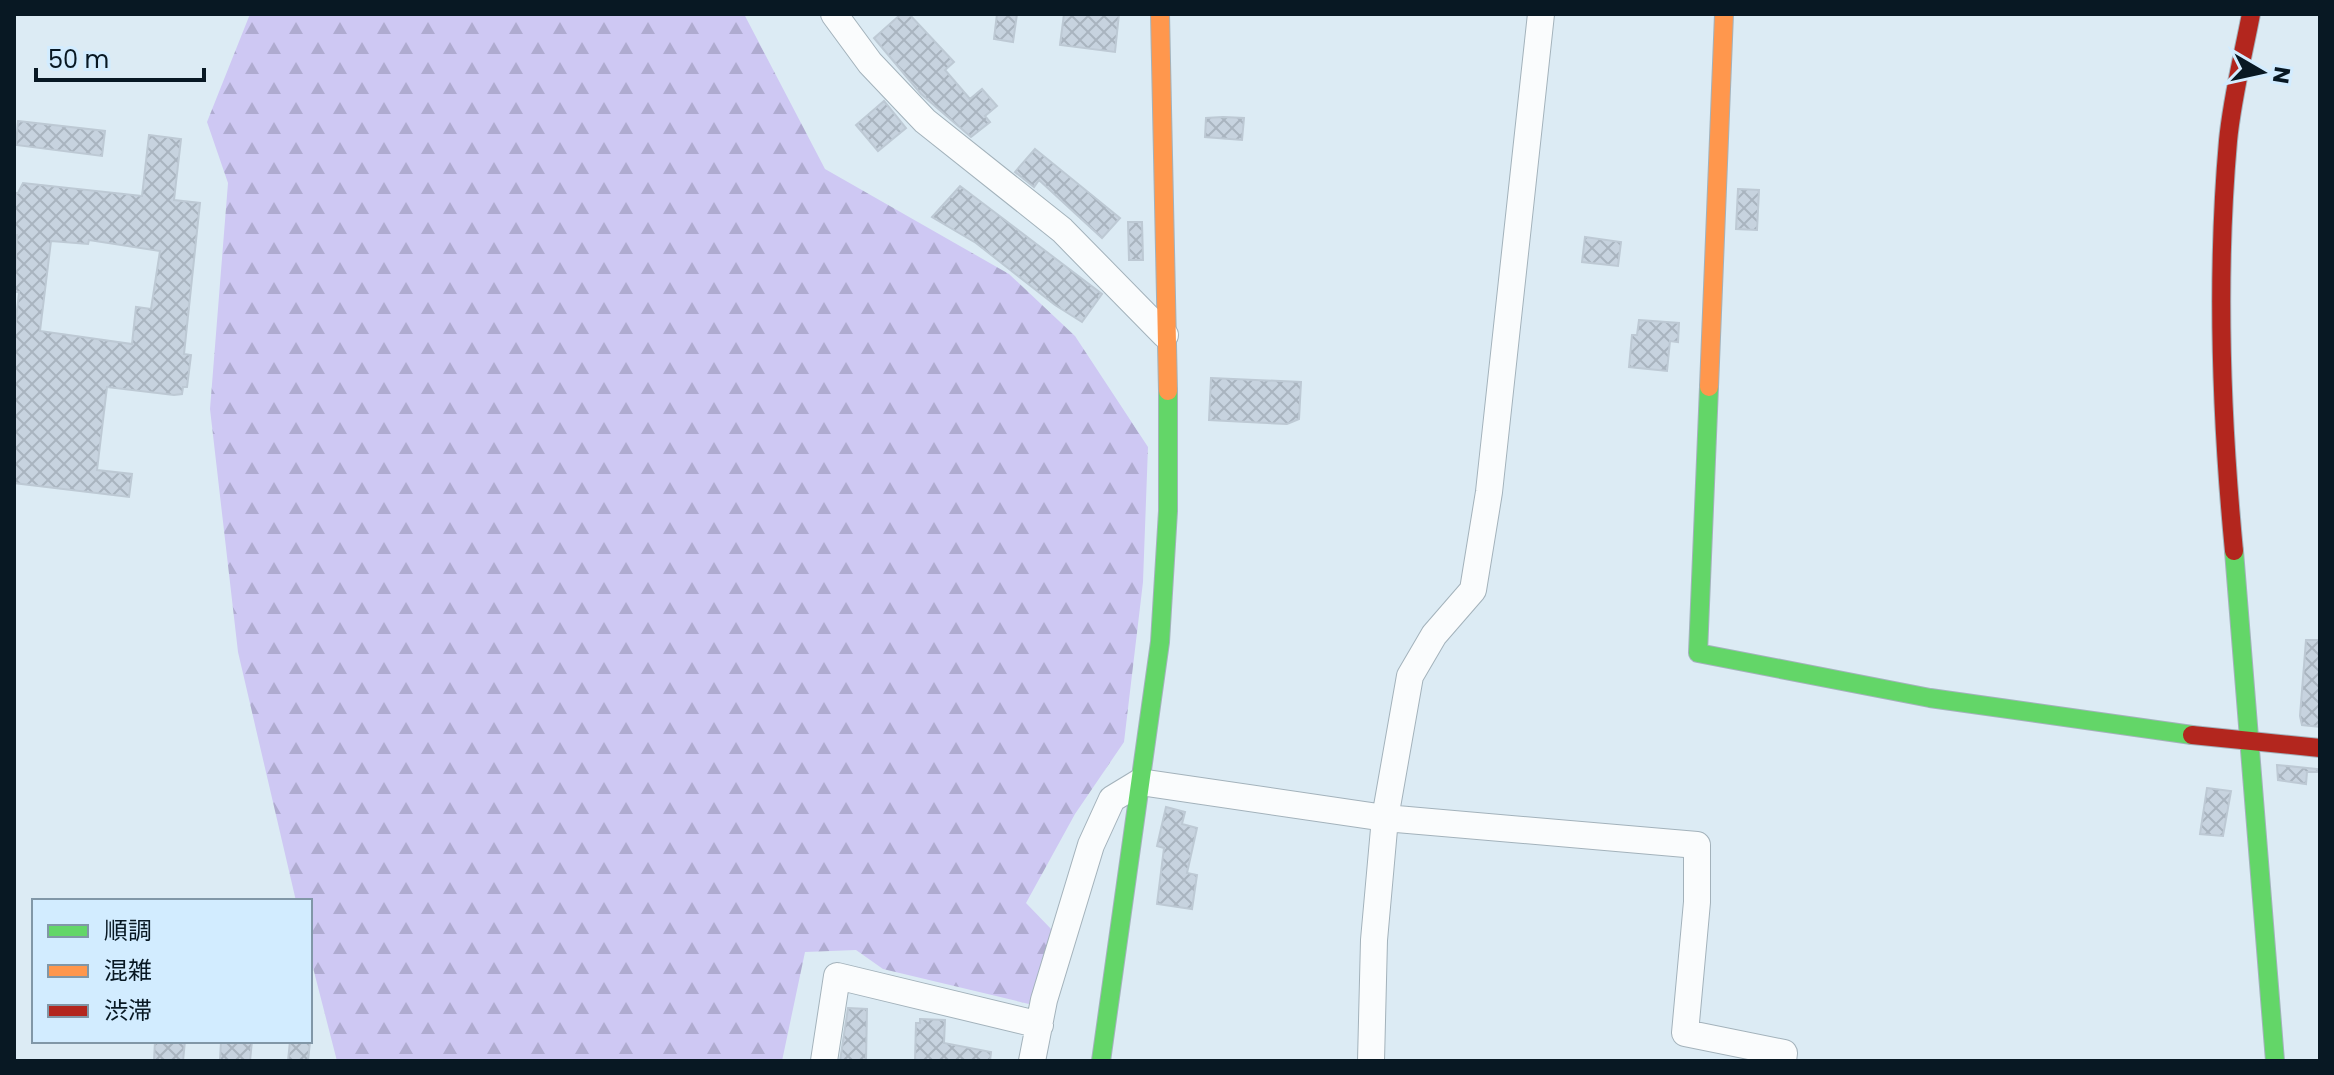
<svg xmlns="http://www.w3.org/2000/svg" width="2334" height="1075" font-family="Poppins,'Noto Sans JP',sans-serif">
  <defs>
    <pattern id="forest-firs" width="22" height="20" patternUnits="userSpaceOnUse" patternTransform="scale(2)"><rect width="22" height="20" fill="#cec8f3"/><path d="M5 1l3.5 6h-7zM16 11l3.5 6h-7z" fill="#afabd0"/></pattern>
    <pattern id="building-cross-hatch" width="8" height="8" patternUnits="userSpaceOnUse" patternTransform="scale(2)"><rect width="8" height="8" fill="#c7d3df"/><path d="M0 0l8 8M0 8l8-8" fill="none" stroke="#a9b4bf"/></pattern>
  </defs>
  <rect width="100%" height="100%" fill="#dcebf4"/>
  <!-- forest -->
  <path fill="url(#forest-firs)" d="M250,14h494l81,155 184,105 66,62 73,111 -5,135 -19,160 -49,72 -49,89 27,28 -24,73 -146,-35 -27,-19 -51,2 -23,109h-445l-27,-105v-55h-14l-58,-249 -28,-243 18,-226 -21,-61z"/>
  <!-- building -->
  <path fill="url(#building-cross-hatch)" stroke="#bdc9d4" stroke-width="2" fill-rule="evenodd" d="M901,14h8l45,48 -9,8 25,29 12,-10 15,17 -12,10 5,6 -19,15 -50,-43 -47,-56z
    M997,14h20l-4,28 -19,-3z
    M1064,14h55l-4,38 -55,-7z
    M884,101l22,27 -28,23 -22,-26z
    M1223,117l21,1 -2,22 -37,-3 1,-19z
    M18,121l87,10 -3,25 -86,-11z
    M149,135l32,4 -7,61 26,3 -16,151 7,1 -4,32h-4l-1,7 -8,1 -67,-8 -10,83 35,4 -3,23 -115,-14v-146l5,-45h-5l3,-57h-3v-42h4l5,-10 119,13zM89,240l71,11 -9,58 -15,-2 -4,37 -92,-13 11,-90 37,3z
    M1035,149l85,69 -18,20 -63,-58 -5,7 -19,-15z
    M960,186l142,108 -20,28 -27,-17 -79,-62 -44,-26z
    M1738,189l21,1 -2,40 -21,-1z
    M1128,222h14l1,38h-14z
    M1585,237l36,5 -3,24 -36,-4z
    M1639,320l40,3 -1,19 -8,-1 -3,30 -38,-4 3,-32h5z
    M1211,378l90,4 -2,37 -12,5 -78,-4z
    M2306,640h14v87l-18,-2 -2,-9z
    M2277,765l41,4 -1,3h-10l-1,12 -28,-4z
    M2207,788l24,3 -8,45 -23,-2z
    M1166,807l19,5 -3,12 15,4 -10,45 10,2 -5,34 -35,-5 7,-56 -7,-2z
    M848,1008l19,1 -1,52h-26z
    M920,1019l25,1 -1,23 47,9 -1,9h-75l1,-38h4z
    M155,1041h30l-2,20h-29z
    M221,1041h31l-2,20h-30z
    M290,1041l20,1 -2,19h-20z"/>
  <g fill="none" stroke-linecap="round" stroke-linejoin="round">
    <!-- street casing -->
    <g stroke="#a3b2bb" stroke-width="28">
      <path id="street" d="M834,14l36,49 55,58 137,109 103,105
        M824,1061l13,-85 203,49
        M1032,1061l12,-61 47,-155 21,-46 28,-17 245,36 312,27v57l-12,131 99,20 -1,8
        M1371,1061l3,-121 11,-122 25,-142 24,-41 39,-45 16,-98 52,-478"/>
    </g>
    <!-- fast casing -->
    <g stroke="#a3b2bb" stroke-width="20">
      <path id="fast" d="M1709,387l-11,266 232,45 262,37
        M2234,551l41,510
        M1101,1061l59,-419 8,-131v-120"/>
    </g>
    <!-- slow casing -->
    <g stroke="#a3b2bb" stroke-width="20">
      <path id="slow" d="M1160,14l8,377
        M1709,387l15,-373"/>
    </g>
    <!-- jam casing -->
    <g stroke="#a3b2bb" stroke-width="20">
      <path id="jam" d="M2234,551c-13,-135 -18,-275 -6,-410 4,-43 15,-85 23,-127
        M2192,735l128,13"/>
    </g>
    <!-- street -->
    <use href="#street" stroke="#fafcfd" stroke-width="26"/>
    <!-- fast -->
    <use href="#fast" stroke="#63d668" stroke-width="18"/>
    <!-- slow -->
    <use href="#slow" stroke="#ff974d" stroke-width="18"/>
    <!-- jam -->
    <use href="#jam" stroke="#b3261e" stroke-width="18"/>
  </g>
  <!-- border -->
  <rect width="2334" height="1075" fill="none" stroke="#081823" stroke-width="32"/>
  <!-- legend -->
  <rect x="32" y="899" width="280" height="144" fill="#d2ecff" stroke="#8197a7" stroke-width="2"/>
  <rect x="48" y="925" width="40" height="12" fill="#63d668" stroke="#8197a7" stroke-width="2"/>
  <text x="104" y="939" font-size="24" fill="#081823">順調</text>
  <rect x="48" y="965" width="40" height="12" fill="#ff974d" stroke="#8197a7" stroke-width="2"/>
  <text x="104" y="979" font-size="24" fill="#081823">混雑</text>
  <rect x="48" y="1005" width="40" height="12" fill="#b3261e" stroke="#8197a7" stroke-width="2"/>
  <text x="104" y="1019" font-size="24" fill="#081823">渋滞</text>
  <!-- north arrow -->
  <g transform="translate(2262 72) rotate(99)" stroke="#d2ecff" stroke-width="6" paint-order="stroke">
  <path d="M0-6L14 30L0 20L-14 30Z" fill="#081823"/>
  <text y="-12" font-size="22" font-weight="bold" text-anchor="middle" fill="#081823">N</text>
  </g>
  <!-- scale -->
  <path d="M36 68v12h168v-12" fill="none" stroke="#081823" stroke-width="4"/>
  <text x="48" y="68" font-size="24" fill="#081823" stroke="#d2ecff" stroke-width="6" paint-order="stroke">50 m</text>
</svg>
